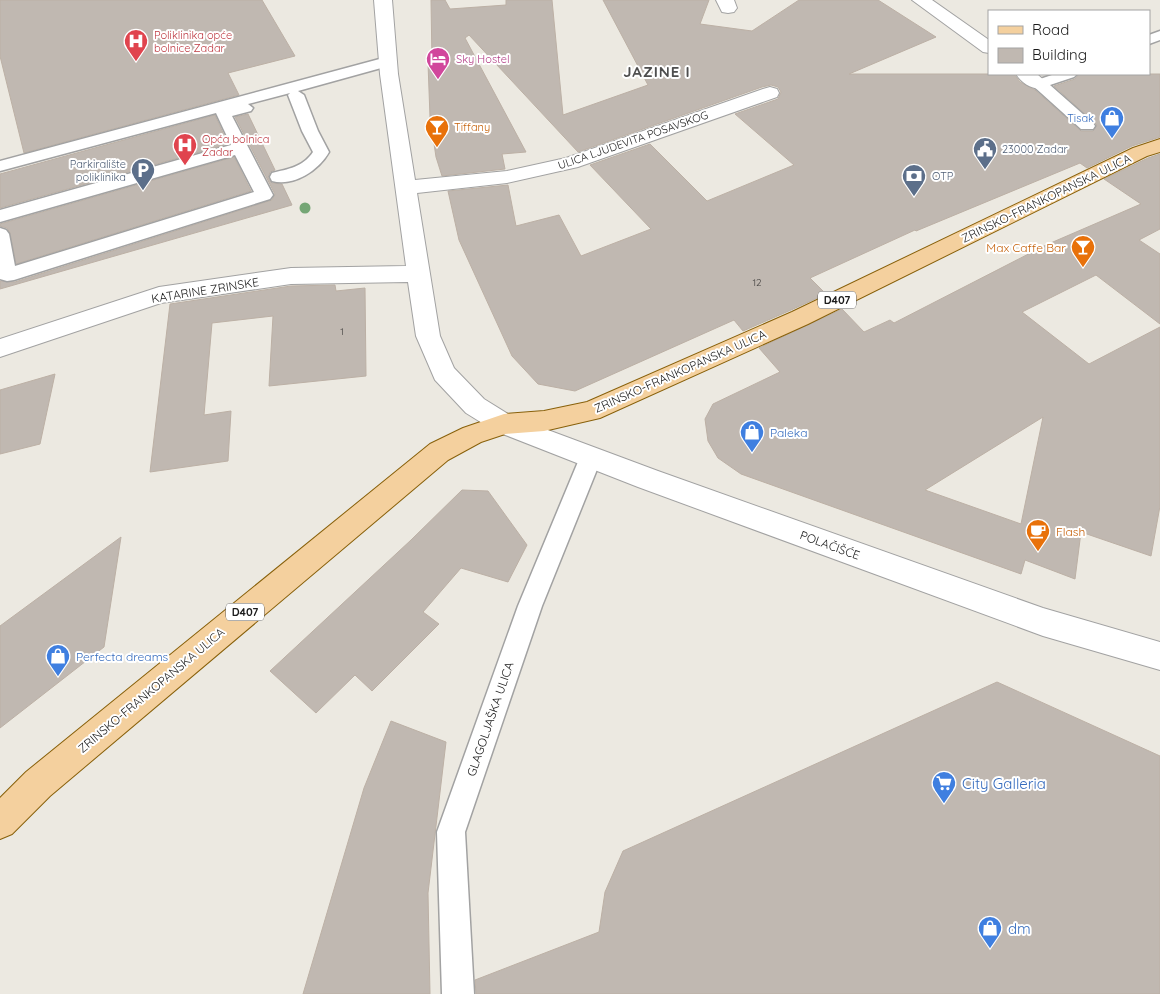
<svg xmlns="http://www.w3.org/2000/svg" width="1160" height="994" font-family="Quicksand,sans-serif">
  <rect width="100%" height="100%" fill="#ece9e1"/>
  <!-- building -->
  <path fill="#c0b8b1" stroke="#bcb0a5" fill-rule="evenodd" d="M0,0h262l33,56 -67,17 11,22 -215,58 -24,-97z
    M431,0h14l5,9 56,-4v-5h46l11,115 85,-30 -45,-85h106l-9,24 52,7 47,-31h79l58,37 -87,37h165l6,8 15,8 46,41h12l4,-6 -43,-39 21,-7 4,-5h81v63l-28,9 -45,22 -7,-5 -164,68 -1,-1 -105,48 16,16 -35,16 -48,21 -9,-11 -159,71 -37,-7 -26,-28 -53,-116 -11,-49 60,-6 8,41 43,-11 22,41 70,-27 -61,-64 60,-21 57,57 87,-36 -59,-51 43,-15 3,-7 -3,-5 -7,-2 -9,2 -184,65 -109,-117 -4,3 61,114 -24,2 3,15 -63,7 -6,-19 -6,-40 -2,-54h4z
    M248,114l27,56 -5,2 -2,6 4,5 10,1 10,21 -292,84v-8l15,1 257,-82 3,-6 -40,-77z
    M215,115l13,29 -228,64v-34z
    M1160,154v75l-21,11 21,14v70l-64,-49 -74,37 67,52 71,-37v179l-9,50 -70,-24 -6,47 -50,-19 -4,14 -280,-100 -23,-16 -10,-17 -3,-22 8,-15 67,-32 -21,-24 83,-39 22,23 26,-12 4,3 152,-78 95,-41 -37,-25 44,-21zM1043,417l-22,107 -96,-34z
    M234,157l17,34 -235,73 -6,-31 -3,-5 -7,-2v-2z
    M335,285l1,6 29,-3 1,88 -97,10 4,-70 -61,7 -8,92 27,-4 -3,50 -78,11 20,-168 121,-18z
    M55,374l-15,70 -40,10v-64z
    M462,490l26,1 39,54 -19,37 -47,-14 -38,44 16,12 -67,67 -17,-16 -39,38 -46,-42 141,-131z
    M121,537l-17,110 -104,81v-102z
    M997,682l163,74v238h-684l-1,-14 124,-48 6,-40 18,-41z
    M391,721l55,21 -18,151 2,101h-127l61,-206z"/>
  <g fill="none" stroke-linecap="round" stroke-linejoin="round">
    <!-- lane casing -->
    <g stroke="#a2a2a2" stroke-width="3">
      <path id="lane" d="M1160,31v9l-11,4v-9z
        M387,57l5,2 3,3 -3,3 -94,26 6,4 14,36 11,21c-10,18 -35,35 -57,29l-2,-4 2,-4c16,-4 31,-6 41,-21l-11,-21 -14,-36 2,-2 -42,11 5,4 -2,3 -19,5 41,79 -3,4 -256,81 -7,1 -7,-2v-51l6,2 3,4 6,32 239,-74 -19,-37 -235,67v-12l231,-65 -15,-32 -216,58v-10z
        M1055,74h22l-3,3 -24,8 43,38 2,3 -2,3h-12l-50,-45 3,-3z
        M591,448l8,3 3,6 -60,149 -77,226 9,162h-32l-5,-162 81,-226 62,-149 3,-6z"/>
    </g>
    <!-- street casing -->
    <g stroke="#a2a2a2" stroke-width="2">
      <path id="street" d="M374,0h18l6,74 17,106 92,-9 59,-13 197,-69 7,-2 7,2 2,4 -2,4 -199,70 -71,16 -90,10 23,143 14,32 30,31 29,18 145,54 385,137 117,34v28l-117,-34 -405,-149 -143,-56 -29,-18 -31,-33 -19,-44 -8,-54 -117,2 -130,19 -161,54v-18l159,-52 132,-19 115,-2 -26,-192z
        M716,0h18l3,8 -3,4 -6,1 -6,-1z
        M912,0h20l57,40v13l-6,-1z
        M1016,74h21l11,10 -2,4c-12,3 -24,-4 -30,-14z"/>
    </g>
    <!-- primary casing -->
    <g stroke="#88600a" stroke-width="2">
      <path id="primary" d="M1160,139v13l-13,4 -339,168 -208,94 -56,13 -39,3 -24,8 -33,18 -398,336 -38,38 -12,5v-41l26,-26 404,-328 33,-16 41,-14 40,-3 43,-9 205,-90 341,-164z"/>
    </g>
    <!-- lane -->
    <use href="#lane" fill="#fff" fill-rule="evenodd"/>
    <!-- street -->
    <use href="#street" fill="#fff" fill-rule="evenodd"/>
    <!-- primary -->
    <use href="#primary" fill="#f4d09e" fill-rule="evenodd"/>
  </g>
  <!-- trees -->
  <circle fill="#75a675" cx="305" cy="208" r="5.5"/>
  <!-- icons -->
  <defs>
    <g id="hospital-pin" transform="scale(1.25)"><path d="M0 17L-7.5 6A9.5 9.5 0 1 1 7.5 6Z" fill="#e0444e" stroke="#fff"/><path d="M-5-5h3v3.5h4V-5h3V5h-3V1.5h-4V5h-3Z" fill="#fff"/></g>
    <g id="hotel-pin" transform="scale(1.25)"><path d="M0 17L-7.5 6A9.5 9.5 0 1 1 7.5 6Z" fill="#d1479c" stroke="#fff"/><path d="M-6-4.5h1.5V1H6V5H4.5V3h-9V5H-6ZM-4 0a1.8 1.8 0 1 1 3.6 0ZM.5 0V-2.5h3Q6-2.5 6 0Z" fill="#fff"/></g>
    <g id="shop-pin" transform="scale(1.25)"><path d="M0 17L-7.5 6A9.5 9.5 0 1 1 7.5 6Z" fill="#3f7fe0" stroke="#fff"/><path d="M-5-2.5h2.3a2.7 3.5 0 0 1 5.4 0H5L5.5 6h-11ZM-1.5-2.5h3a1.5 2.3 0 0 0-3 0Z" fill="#fff"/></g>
    <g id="bar-pin" transform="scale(1.25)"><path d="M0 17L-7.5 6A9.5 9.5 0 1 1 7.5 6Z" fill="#e8710a" stroke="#fff"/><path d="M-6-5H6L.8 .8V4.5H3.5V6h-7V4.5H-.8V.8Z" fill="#fff"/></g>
    <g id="civic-pin" transform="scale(1.25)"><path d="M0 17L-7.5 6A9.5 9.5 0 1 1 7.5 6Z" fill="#5c6f8a" stroke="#fff"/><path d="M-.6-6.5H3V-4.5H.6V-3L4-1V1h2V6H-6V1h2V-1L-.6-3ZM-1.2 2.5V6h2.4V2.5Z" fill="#fff"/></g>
    <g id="parking-pin" transform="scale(1.25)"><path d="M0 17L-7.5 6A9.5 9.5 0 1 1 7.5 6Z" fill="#5c6f8a" stroke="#fff"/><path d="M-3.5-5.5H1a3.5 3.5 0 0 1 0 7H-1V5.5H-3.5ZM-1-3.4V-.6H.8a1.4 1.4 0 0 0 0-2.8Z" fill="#fff"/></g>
    <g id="bank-pin" transform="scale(1.25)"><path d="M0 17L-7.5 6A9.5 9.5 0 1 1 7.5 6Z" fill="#5c6f8a" stroke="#fff"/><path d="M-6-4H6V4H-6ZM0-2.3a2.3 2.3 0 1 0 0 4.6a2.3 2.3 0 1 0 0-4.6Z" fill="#fff"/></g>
    <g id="cafe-pin" transform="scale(1.25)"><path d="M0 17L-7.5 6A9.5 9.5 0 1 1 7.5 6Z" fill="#e8710a" stroke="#fff"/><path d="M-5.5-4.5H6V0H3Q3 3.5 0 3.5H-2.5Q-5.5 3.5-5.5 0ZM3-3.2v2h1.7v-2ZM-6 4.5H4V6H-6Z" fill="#fff"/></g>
    <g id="supermarket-pin" transform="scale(1.25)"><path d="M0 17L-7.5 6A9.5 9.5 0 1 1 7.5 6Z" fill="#3f7fe0" stroke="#fff"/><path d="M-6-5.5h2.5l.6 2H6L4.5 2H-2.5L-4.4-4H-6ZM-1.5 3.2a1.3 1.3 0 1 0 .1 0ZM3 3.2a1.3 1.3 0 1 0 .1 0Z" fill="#fff"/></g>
  </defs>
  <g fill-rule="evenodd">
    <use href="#hospital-pin" x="136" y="41"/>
    <use href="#hotel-pin" x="438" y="59"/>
    <use href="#shop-pin" x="1112" y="118"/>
    <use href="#bar-pin" x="437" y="127"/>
    <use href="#hospital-pin" x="185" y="145"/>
    <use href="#civic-pin" x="985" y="149"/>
    <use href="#parking-pin" x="143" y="170"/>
    <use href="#bank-pin" x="914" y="176"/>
    <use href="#bar-pin" x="1083" y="247"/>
    <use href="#shop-pin" x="752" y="432"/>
    <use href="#cafe-pin" x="1038" y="531"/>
    <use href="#shop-pin" x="58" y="656"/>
    <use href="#supermarket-pin" x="944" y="783"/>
    <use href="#shop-pin" x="990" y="928"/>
  </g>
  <g text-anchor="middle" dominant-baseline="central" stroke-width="4" stroke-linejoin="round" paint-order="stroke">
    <!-- number labels -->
    <g font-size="10" fill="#444240">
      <text x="757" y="282">12</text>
      <text x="342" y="331">1</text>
    </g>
    <!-- far-health labels -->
    <g font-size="11" fill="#be3a42" stroke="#fff" text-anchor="start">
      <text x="154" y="35">Poliklinika opće<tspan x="154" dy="13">bolnice Zadar</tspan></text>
      <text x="202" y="139">Opća bolnica<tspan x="202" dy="13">Zadar</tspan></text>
    </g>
    <!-- far-hotel labels -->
    <g font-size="11" fill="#b23c85" stroke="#fff" text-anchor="start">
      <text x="456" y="59">Sky Hostel</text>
    </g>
    <!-- far-shop labels -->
    <g font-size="11" fill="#366cbe" stroke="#fff" text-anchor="end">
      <text x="1094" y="118">Tisak</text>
    </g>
    <!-- far-food labels -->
    <g font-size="11" fill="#c56008" stroke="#fff" text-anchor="start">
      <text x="454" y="127">Tiffany</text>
    </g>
    <!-- far-street labels -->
    <g font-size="11" fill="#1b1b1b" stroke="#fff">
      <text transform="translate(633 140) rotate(-19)">ULICA LJUDEVITA POSAVSKOG</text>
    </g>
    <!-- far-service labels -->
    <g font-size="11" fill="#4e5e75" stroke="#fff" text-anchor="start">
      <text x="1002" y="149">23000 Zadar</text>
      <text x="126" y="164" text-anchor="end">Parkiralište<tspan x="126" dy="13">poliklinika</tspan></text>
      <text x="932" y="176">OTP</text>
    </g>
    <!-- shield labels -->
    <g fill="#fff" stroke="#5f5f5f" stroke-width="1">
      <rect x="818" y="291.5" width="38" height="17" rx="4"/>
      <rect x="226" y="603.5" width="38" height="17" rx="4"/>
    </g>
    <g font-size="11" font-weight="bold" fill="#1b1b1b">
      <text x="837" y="300">D407</text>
      <text x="245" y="612">D407</text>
    </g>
    <!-- street labels -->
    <g font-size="12" fill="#1b1b1b" stroke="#fff">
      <text transform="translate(1046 198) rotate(-26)">ZRINSKO-FRANKOPANSKA ULICA</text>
      <text transform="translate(205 290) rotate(-9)">KATARINE ZRINSKE</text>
      <text transform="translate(680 371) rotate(-24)">ZRINSKO-FRANKOPANSKA ULICA</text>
      <text transform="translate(830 545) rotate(20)">POLAČIŠĆE</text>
      <text transform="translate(151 690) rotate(-40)">ZRINSKO-FRANKOPANSKA ULICA</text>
      <text transform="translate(490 719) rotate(-71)">GLAGOLJAŠKA ULICA</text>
    </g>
    <!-- food labels -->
    <g font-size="12" fill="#c56008" stroke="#fff" text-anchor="end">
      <text x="1066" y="247">Max Caffe Bar</text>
      <text x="1056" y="531" text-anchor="start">Flash</text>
    </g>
    <!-- shop labels -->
    <g font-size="12" fill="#366cbe" stroke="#fff" text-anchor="start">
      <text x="770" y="432">Paleka</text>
      <text x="76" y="656">Perfecta dreams</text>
    </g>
    <!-- far-district labels -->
    <g font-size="15" font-weight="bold" letter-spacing="1" fill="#4e4e4e" stroke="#fff">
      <text x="657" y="71">JAZINE I</text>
    </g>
    <!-- near-shop labels -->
    <g font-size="15" fill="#366cbe" stroke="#fff" text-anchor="start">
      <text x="962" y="783">City Galleria</text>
      <text x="1008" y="928">dm</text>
    </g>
  </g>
  <!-- legend -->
  <rect x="988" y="10" width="162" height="65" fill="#ffffff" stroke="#a4a4a4"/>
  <rect x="998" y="26" width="25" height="8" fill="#f4d09e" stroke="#a4a4a4"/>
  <text x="1032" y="35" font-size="15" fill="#1b1b1b">Road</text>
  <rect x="998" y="48" width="25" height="15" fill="#c0b8b1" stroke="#a4a4a4"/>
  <text x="1032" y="60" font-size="15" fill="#1b1b1b">Building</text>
</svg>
